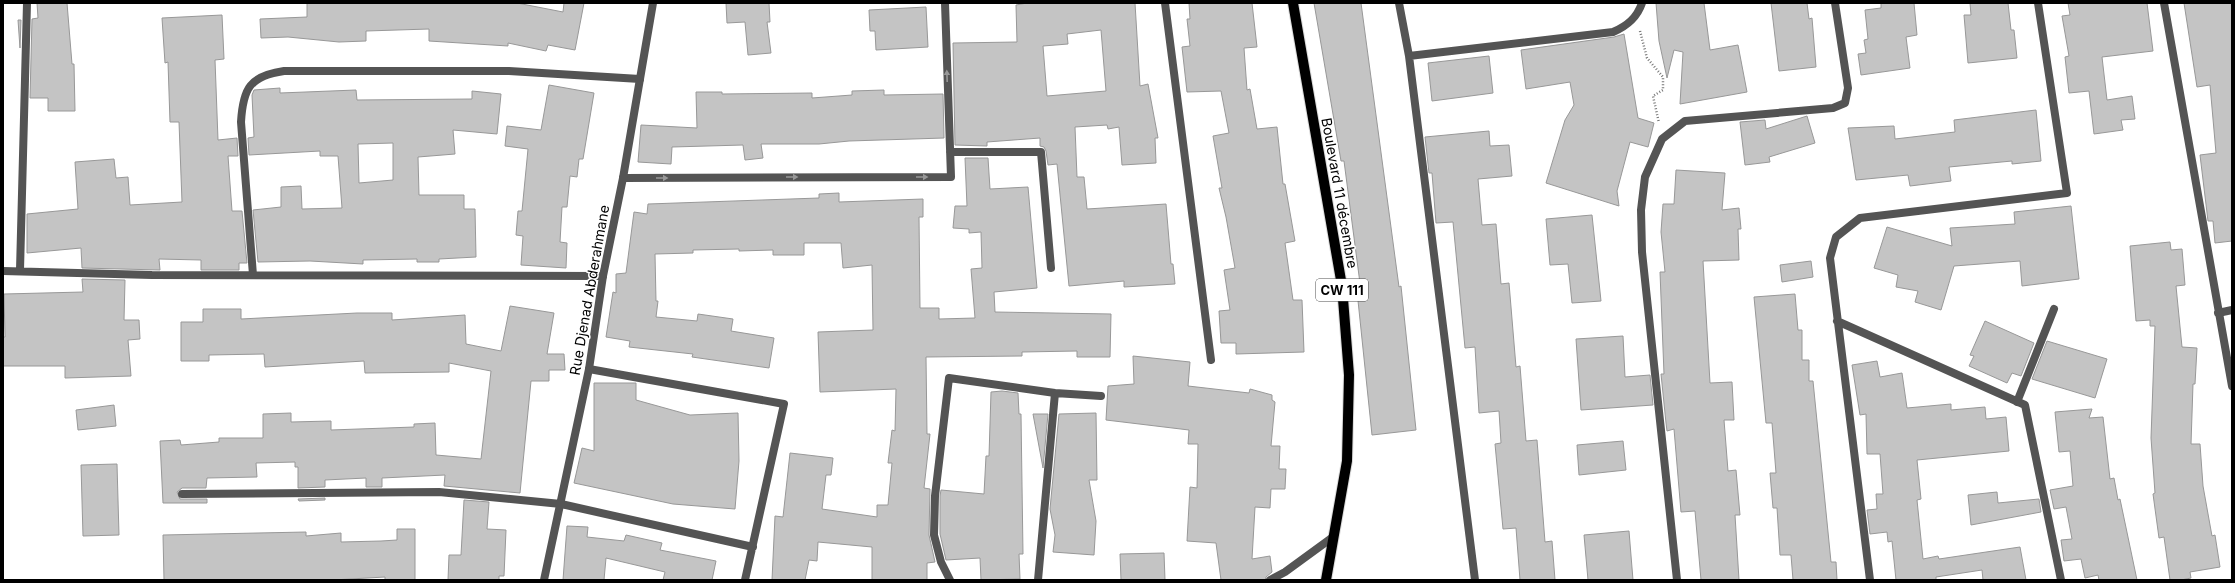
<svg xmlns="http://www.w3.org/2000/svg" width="2235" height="583" font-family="Inter,sans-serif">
  <rect width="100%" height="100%" fill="#fff"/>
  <!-- building -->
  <path fill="#c4c4c4" stroke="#989898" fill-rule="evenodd" d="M37,3h30l5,61h2l1,47h-27v-13h-18l2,-79 6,-1z
    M307,3h210l46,9 1,-9h20l-9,47 -27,-5 -2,6 -38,-8v3l-79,-5v-12l-63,2v10l-27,1 -51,-5 -27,1 -1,-19 47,-2z
    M726,3h43l1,19h-3l4,31 -23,2 -3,-33 -18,1z
    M1027,3h108l5,83 8,-2 10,54h-3l1,25 -34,2 -3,-38 -11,2 -1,-4 -32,2 2,50h7l3,32 79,-5 5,60h2l2,20 -51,3v-6l-55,5 -12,-122 -9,1 -2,-14 -2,-4 -4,-1v-8l-53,4v4l-32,-1 -2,-102 64,-1 -1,-37zM1101,30l5,61 -59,5 -4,-50 25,-2 -1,-10z
    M1189,3h63l5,44 -13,1 3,42 3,-1 7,40 20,-2 6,57h2l10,57 -10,2 8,57h9l2,52 -68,2v-11h-15l-2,-32 11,-1 -6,-40 11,-2 -9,-51 -7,-29h3l-9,-52 16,-3 -8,-42 -34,1 -5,-45 8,-1 -3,-27h3z
    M1314,3h47l38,284 2,-1 15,144 -44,5 -15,-144h4l-17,-130h-3z
    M1656,3h48l6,47 28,-5 9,47 -67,12 3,-52 -9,-2 -7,28 -8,-37z
    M1771,3h36l2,16 3,-1 4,49 -37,4z
    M1881,3h33l3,32 -11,2 4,31 -49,7 -3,-21 8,-1 -2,-13 4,-1 -3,-29 16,-2z
    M1970,3h38l3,27h3l3,28 -49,5 -4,-48h7z
    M2068,3h79l6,48 -51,6 5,43 25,-4 3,23 -14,1 2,10 -29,4 -5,-43 -20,2 -4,-36 4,-1 -7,-40 8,-1z
    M2184,3h48v238l-17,2 -2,-22h-5l-8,-66 16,-2 -6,-68 -13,2z
    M926,7l2,40 -52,3 -1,-19h-5l-1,-21z
    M222,15l2,44 -9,1 3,80 19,-2 1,18h-10l4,55h10l5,52h-8v7h-38v-10l-42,-1 1,11 -78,-2 -1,-20 -54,5v-39l51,-5 -3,-47 39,-3 2,19 12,-1 2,28 52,-3 -3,-80h-9l-2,-60 -3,1 -3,-45z
    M18,20h3l-1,28z
    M1624,34l14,84 16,5 -6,24 -18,-5 -13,49 2,15 -73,-23 19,-63 9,-15 -4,-23 -44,7 -5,-39 93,-13z
    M1489,56l4,37 -61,8 -4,-38z
    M549,85l45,8 -11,66h-4l-2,18 -7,-1 -3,31h-5l-2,35 7,1 -1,25 -45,-3 2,-29 -7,-1 2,-24h4l6,-62 -23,-3 2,-20 34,4z
    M280,88v5l76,-3 1,10 115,-1v-8l29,3 -4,40 -44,-4 2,24 -37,3 1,38h45v14h11l1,48 -37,2v3h-22v-3l-54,1v4l-53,-3 -52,1 -5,-52 28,-3v-20l20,-1 1,23 40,-1 -4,-52h-18v-5l-71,4 -1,-17 6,-1 -2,-42 2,-5zM393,143v37l-34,3 -1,-39z
    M884,90v5l59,-1 1,44 -95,3 -30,3h-58l2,14 -18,2 -2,-15 -71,2 -1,17 -33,-2 3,-37 56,3 -1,-36h26v2l90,-1v5l40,-3v-4z
    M2036,110l5,51 -29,3v-3l-63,6 2,14 -41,5 -2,-11 -52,5 -8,-52 46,-2 1,13 60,-7 -1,-12z
    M1807,116l8,27 -46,14 1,5 -25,3 -5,-43 25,-2 1,9z
    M1489,131l1,15 19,-1 3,31 -34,3 4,46 14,-1 5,60 8,-1 7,84 4,-1 6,75 11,-1 8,102 7,-1 3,39h-35l-4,-52 -13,1 -8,-85 6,-1 -2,-32 -20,2 -4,-66 -10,1 -12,-126 -17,1 -4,-50h-3l-4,-36z
    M965,158h23l2,31 38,-2 9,101 -43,4 1,20 116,2 -1,43h-33v-6l-55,1v4l-96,1 1,77h3l-6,54 6,1 -1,46 6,27 -8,1v17h-55v-33l-54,-5 -1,19 -8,-1 -4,20h-33l3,-64 8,1 7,-64 43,5 -2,17h-5l-4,34 55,8v-12h11l4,-42h-4l4,-33 3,1 1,-42 -76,3 -2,-60 55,-2 -1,-65 -29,3 -2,-25h-37v12h-31v-5l-34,1v-2l-46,1v3l-38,1 1,47h2l-2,16 41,4 1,-7 35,5 -2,12 43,7 -5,30 -77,-11 1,-3 -64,-7 1,-6 -24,-4 7,-45 3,1v-19l10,-1 8,-61 13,2 1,-10 171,-6v-4l20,-1v9l84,-3v18h-4l1,91h19v11l36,-1 -4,-49 11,-1 -1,-36 -12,1v-4l-16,-1 2,-22h12z
    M1676,170l49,3 -3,37 17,-2 2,21h-3l1,31 -36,1 7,122 22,-1 2,38h-10l4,51 8,-1 4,45h-5l4,65h-38l-6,-69 -14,1 -7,-83 -7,2 -1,-8 -5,-49h3l-4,-102h5l-4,-40 2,-28h11z
    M2071,206l8,73 -57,7 -2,-25 -66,5 -13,44 -26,-8 3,-11 -22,-4 2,-12 -24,-7 13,-41 65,19 -2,-18 65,-4 -1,-12z
    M1592,215l9,86 -29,2 -4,-39 -18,1 -4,-46z
    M2170,242l1,8 11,-1 3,36 -9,1 6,61 15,1 -2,36h-2l-2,60h9l3,42 9,50 3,-1 5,32 -30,5 1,6 -10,2h-11l-6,-43 -5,1 -6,-44 2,-1 -4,-55 4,-112h-5v-6l-14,1 -6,-75z
    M1811,261l2,16 -31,5 -2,-17z
    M82,279l43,1 -1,40h15l1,19 -12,1 3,36 -66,2v-12h-62v-29h2l-1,-43 79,-2z
    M1795,294l3,36h4v30h7v21h4l18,181h5l1,18h-44l-2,-25h-11l-3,-47h-4l-3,-35h6l-4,-50h-6l-12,-126z
    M510,306l44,7 -7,41h17l1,16h-16v11h-18l-11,112 -76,-7 1,-11 -63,3v9h-16v-9l-41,2v7l-27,1v-21h-3v-5l-39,1 1,14 -50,1 -1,10h-24l-5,4 3,7h27v4h-44l-3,-62 20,-1 1,5 38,-3v-4h44v-24l28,-1v9l40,-1v9l83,-3v-3l21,-1 1,32 45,4 10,-88 -42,-8v9l-84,1 -1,-12 -99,6 -1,-13 -55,1v6h-28v-39h22v-13h38v10l116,-6h35v7l73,-5 1,29 35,7z
    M1985,321l49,22 -13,33 -9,-3 -5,10 -38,-17 5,-10 -4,-1z
    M1623,336l2,41 25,-2 3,30 -72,5 -5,-71z
    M2047,341l60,18 -12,39 -63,-19z
    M1133,356l57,6 -2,24 61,7 1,-4 22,6v5l3,2 -4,44h9l-1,23h7l-1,20h-14l-1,19 -15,-1 -3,52 18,-3 2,16 -6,5 -1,3h-44l-5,-37 -29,-2 3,-54 7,1 1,-44h-10l1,-14 -83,-10 2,-34 26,-2z
    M1877,361l3,16 22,-4 5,35 44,-4v6l34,-3 1,12 20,-2 3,34 -92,9 4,39 -4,1 6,59 15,-3 1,3 81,-12 6,33h-43l-1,-10 -46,7v3h-40l-4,-39 -4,1 -1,-10 -17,2 -3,-24 10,-1 -1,-15h7l-3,-40h-13l-1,-40 -6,1 -8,-50z
    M594,383h42v17l54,15 48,-2 1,48 -4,48 -62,-5 -99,-21 8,-35 12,3z
    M1002,391l16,2 1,21h2l2,140h-4l1,25 -39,1 -1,-22 -34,2 -6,-26v-38l1,-6 43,4 2,-38h3l2,-64z
    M114,405l2,21 -38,4 -2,-20z
    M2092,409l-3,9 14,-1 7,62 4,-1 4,22 2,-1 17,81h-38l-1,-5 -13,3 -4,-19 -17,2 -3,-21 11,-1 -6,-32 -12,2 -4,-19 23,-4 -3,-35 -11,1 -4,-40z
    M1096,413l1,67h-8l7,41 -2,34 -41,-3 2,-17 -5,-26 9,-95z
    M1033,414h15l-5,54z
    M1623,441l3,29 -47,5 -2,-30z
    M117,464l2,71 -36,1 -2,-71z
    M1997,492l1,11 41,-4 2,13 -70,13 -3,-30z
    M325,498v2l-26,1 -1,-2z
    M464,500l25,2 -2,27 19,1 -2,46h-5v4h-51l1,-25h12z
    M567,526l21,1 -1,10 37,4 2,-6 36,8 -2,7 56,11 -4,19h-49l2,-8 -59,-14 -2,22h-41z
    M397,529h18v51h-30v-3l-52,3h-169l-1,-45 143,-3v4l35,-3v9l40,-1 16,-1z
    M1629,531l4,49h-45l-4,-45z
    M1164,553l1,27h-44l-1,-26z"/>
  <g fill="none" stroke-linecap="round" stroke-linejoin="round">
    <!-- primary casing -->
    <g stroke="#dbdbdb" stroke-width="12">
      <path id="primary" d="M1293,3l49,283 7,89 -2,86 -21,119"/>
    </g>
    <!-- path -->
    <path stroke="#767676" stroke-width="2.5" stroke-dasharray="1 2" stroke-linecap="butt" d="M1640,31l7,27 16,19v13l-10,6 6,27"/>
    <!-- minor -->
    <path stroke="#545454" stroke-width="8" d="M1165,3l46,357
      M1399,3l10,53 66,524
      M2164,3l68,383
      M1409,56l204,-24c14,-6 24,-14 29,-29
      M950,152h91l10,116
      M623,178l328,-1 -6,-174
      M20,270l7,-267
      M3,271l149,4 451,1
      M253,275l-12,-153c2,-34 9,-46 43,-51h225l131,8
      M2218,313l14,-3
      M1837,321l188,84 36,175
      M589,369l195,35 -39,176
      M2017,402l37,-93
      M182,494l257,-2 122,12 192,43
      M950,580l-9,-18 -7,-27 1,-39 14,-118 106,15 46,3
      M1038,580l17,-187
      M1270,580l15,-8 48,-35
      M1677,580l-35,-328 -1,-42 4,-33 17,-38 23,-18 148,-13 12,-5 3,-15 -13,-85
      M1870,580l-40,-322 6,-21 24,-19 207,-25 -29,-190"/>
    <!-- tertiary -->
    <path stroke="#545454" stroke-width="8" d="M544,580l45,-211 14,-93 20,-98 30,-175"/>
    <!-- primary -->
    <use href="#primary" stroke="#000" stroke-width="10"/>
  </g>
  <!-- one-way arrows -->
  <defs><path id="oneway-solid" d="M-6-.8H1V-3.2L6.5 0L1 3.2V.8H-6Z"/></defs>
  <g fill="#989898">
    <use href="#oneway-solid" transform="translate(947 76) rotate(-92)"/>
    <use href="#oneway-solid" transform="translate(792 177)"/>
    <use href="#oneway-solid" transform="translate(922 177)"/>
    <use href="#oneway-solid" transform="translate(662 178)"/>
  </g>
  <g text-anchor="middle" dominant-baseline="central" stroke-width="3" stroke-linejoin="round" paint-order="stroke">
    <!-- shield labels -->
    <rect fill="#fff" stroke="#4c4c4c" stroke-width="1" x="1316" y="279" width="52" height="22" rx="3"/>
    <g font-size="13" font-weight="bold" fill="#000">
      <text x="1342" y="290">CW 111</text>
    </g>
    <!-- street labels -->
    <g font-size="14" fill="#000" stroke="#fff">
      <text transform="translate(1340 193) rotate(80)">Boulevard 11 décembre</text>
      <text transform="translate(589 290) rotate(-80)">Rue Djenad Abderahmane</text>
    </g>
  </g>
  <!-- border -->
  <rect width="2235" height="583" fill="none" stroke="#000000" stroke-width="8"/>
</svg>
